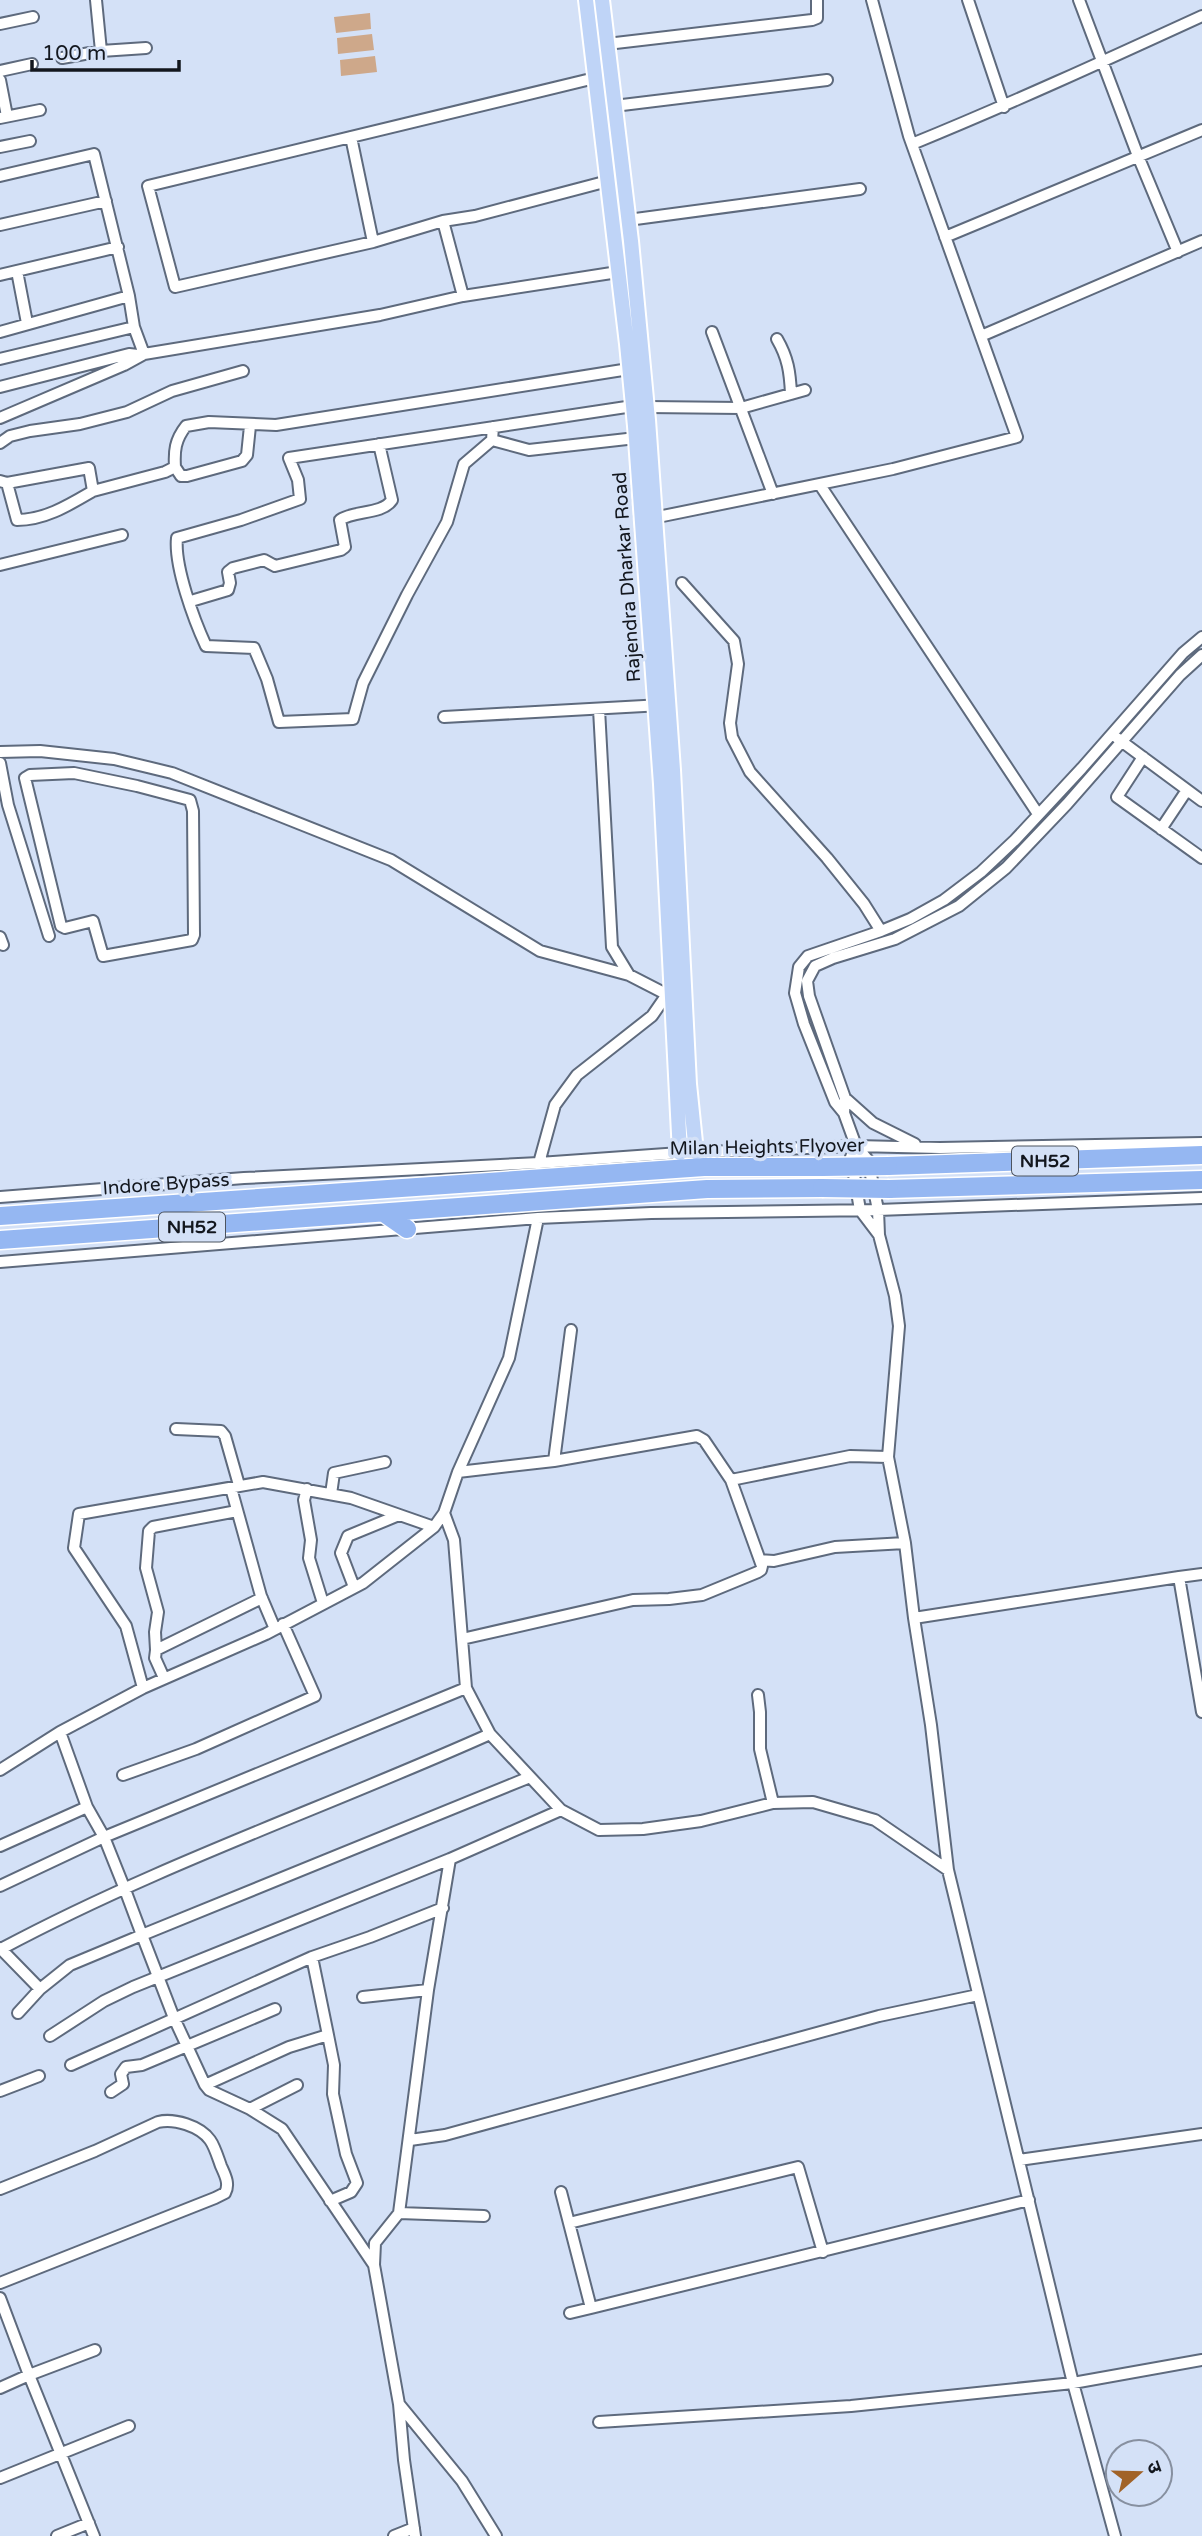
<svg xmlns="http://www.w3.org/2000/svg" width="1202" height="2536" font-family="'Varela Round','Noto Sans Devanagari',sans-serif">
  <rect width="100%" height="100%" fill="#d4e1f7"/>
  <!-- green -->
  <path fill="#cea88a" d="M370,13l1,16 -35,4 -2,-16z
    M372,34l2,16 -36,4 -1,-16z
    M375,56l2,16 -36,4 -1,-16z"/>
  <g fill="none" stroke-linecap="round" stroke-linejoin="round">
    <!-- minor casing -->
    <g stroke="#5e6a7d" stroke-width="14">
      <path id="minor" d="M96,0l5,51
        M968,0l36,107
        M1079,0l59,156 40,96
        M0,24l33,-7
        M607,44l205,-24 5,-2v-18
        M62,58l39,-7 45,-3
        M0,71l32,-7
        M595,78l-447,108 27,101 198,-45 70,-21 32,-5 133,-35
        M0,80l7,36
        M614,106l213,-26
        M0,118l40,-8
        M351,137l22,105
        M912,144c98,-40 194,-84 290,-128
        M0,147l30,-6
        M0,176l94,-22 35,142 5,31 -134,32
        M628,220l232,-31
        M443,221l20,75
        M0,225l106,-24
        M945,237l257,-107
        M17,271l10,52
        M0,275l118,-28
        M134,327l10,27
        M0,332l129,-36
        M712,332l61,162
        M981,336l221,-95
        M777,339c11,19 13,33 14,55
        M0,387l129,-33 9,1
        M647,407l94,1 64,-18
        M0,418l124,-53 20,-11 236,-39 83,-19 155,-24
        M493,427l-1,13 -28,24 -17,58 -40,73 -44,88 -10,36 -74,3 -12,-43 -13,-31 -48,-2c-12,-26 -32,-80 -29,-108l64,-18 59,-21 -2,-19 -9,-22 344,-52
        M492,440l37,10 107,-12
        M0,443l10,-7 20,-5 50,-7 47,-12 45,-21 71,-20
        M175,467c-1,-16 0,-27 11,-41l23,-4 67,3 353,-56
        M0,481l7,2 82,-15 4,23 72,-19 10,-5 6,9h6l55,-15 5,-6 3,-29
        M7,483l10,37c28,0 52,-15 76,-29
        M820,485l218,329
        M648,519l245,-50 124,-32 -108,-301 -37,-136
        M0,565l122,-30
        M682,583l52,58 4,23 -8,59 2,14 18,35 77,86 37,46 17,27
        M191,601l37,-11 2,-7 -2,-11 5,-4 31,-8 11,6 66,-16 4,-3 -5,-27c14,-10 42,-5 52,-20l-13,-56
        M599,709l13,238 17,28
        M444,717l218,-12
        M1117,738l85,63
        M0,752l40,-1 74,8 58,14 219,87 149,91 89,24 37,19
        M1143,757l-26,40 85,61
        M0,763l8,42 41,131
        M74,773l63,13 53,14 3,11 1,124 -2,5 -89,16 -10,-35 -28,7 -4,-2 -36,-148 5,-3z
        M1161,829l26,-39
        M0,937l3,8
        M845,1098l28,25 42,21
        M844,1113l1,-15 -36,-102 -2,-15 8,-15 18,-8 62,-19 64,-33 47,-38 61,-64 113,-129 22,-20
        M856,1146l-5,11 9,53 19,25
        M539,1163l16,-58 22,-30 75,-59 18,-26
        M0,1197l244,-19 295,-15 141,-10 176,-7 84,2 262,-5
        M0,1262l538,-44 113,-5 227,-3 324,-12
        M176,1429l45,2 4,5 14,49
        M554,1461l17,-131
        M458,1472l96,-11 143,-25 7,4 27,40 31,86 -1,4 -3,2 -56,23 -33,4 -36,1 -171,39
        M731,1480l119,-24 38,1
        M231,1488l30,108 14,33
        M307,1489l-3,11 7,40 -2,18 14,45
        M331,1494l3,-21 51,-11
        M237,1511l-84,16 -4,4 -3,37 12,44 -3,20 1,18 106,-52
        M444,1513l10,27 12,148 24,46 71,76 38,20 44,-1 58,-8 72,-18 40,-1 62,18 73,50
        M760,1560l14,1 61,-14 70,-4
        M1202,1574l-23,3 23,135
        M354,1587l-13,-34 7,-17 51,-21
        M914,1618l265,-41
        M156,1650l-1,8 9,20
        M143,1688l-17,-62 -52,-78 5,-34 184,-32 88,16 83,29
        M758,1695l2,17v37l13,54
        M60,1732l27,75 17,30 20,50 18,48 388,-158
        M0,1770l60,-38 83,-44 123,-54 97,-51 71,-56 10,-14 14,-41 51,-114 29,-140
        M123,1775l73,-26 119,-53 -32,-72
        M0,1846l87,-39
        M0,1886l104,-49 362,-149
        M0,1948l40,41 30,-24 72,-30 32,83 31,67 4,5 41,19 32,20 92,136
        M1,1949c157,-84 326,-142 489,-215
        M363,1997l65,-7
        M18,2013l22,-24
        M328,2035l6,30 -1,29 13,60 11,29 -6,9 -21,9
        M50,2036l54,-35 29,-14 317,-128
        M71,2065l241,-108 58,-20 73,-29
        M205,2085l84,-38 39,-12 -16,-78
        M0,2091l39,-15
        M111,2092l12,-8 -2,-10 5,-7 16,-2 133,-56
        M250,2109l47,-24
        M410,2140l35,-5 434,-119 99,-21
        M1019,2160l183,-26
        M0,2189l95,-38 63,-29c16,-4 42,4 52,18 5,7 8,18 11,26 4,9 9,18 4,27l-10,5 -215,85
        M561,2192l30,116 438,-108
        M399,2213l85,3
        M569,2223l229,-56 25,85
        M0,2298l29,77 -29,13
        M570,2313l21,-5
        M399,2404l63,77 34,55
        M599,2422l252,-16 222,-23 129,-23
        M0,2478l129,-52
        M57,2536l32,-13
        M94,2536l-65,-161 66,-25
        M394,2536l20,-8
        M415,2536l-11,-76 -5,-56 -25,-139 1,-22 24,-30 29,-223 22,-131 111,-49
        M1115,2536l-42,-153 -125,-513 -17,-145 -17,-107 -9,-75 -17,-86 11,-131 -4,-30 -16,-61 -1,-25 -10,-50 -12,-14 -12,-33 -9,-11 -31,-78 -9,-31 4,-26 9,-11 73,-25 29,-12 34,-19 37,-28 34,-32 67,-72 101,-115 19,-16"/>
    </g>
    <!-- major casing -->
    <g stroke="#fff" stroke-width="18">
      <path id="major" d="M586,0l41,344 8,82 26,358 19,369
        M602,0l29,241 17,179 25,350 16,314 7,68"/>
    </g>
    <!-- highway casing -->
    <g stroke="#fff" stroke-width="21">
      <path id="highway" d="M888,1166l314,-11
        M889,1189l313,-9
        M384,1213l23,16
        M0,1216l704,-49h119
        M0,1240l707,-51 115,-1"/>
    </g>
    <!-- minor -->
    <use href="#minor" stroke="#fff" stroke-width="10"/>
    <!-- major -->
    <use href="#major" stroke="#bfd4f7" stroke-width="14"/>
    <!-- highway -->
    <use href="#highway" stroke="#95b7f2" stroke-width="18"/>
    <!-- highway-bridge casing -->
    <g stroke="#fff" stroke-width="21" stroke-linecap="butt">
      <path id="highway-bridge" d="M823,1167l65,-1
        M822,1188l67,1"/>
    </g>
    <!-- highway-bridge -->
    <use href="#highway-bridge" stroke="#95b7f2" stroke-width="18"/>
  </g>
  <g text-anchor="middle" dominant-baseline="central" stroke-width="7" stroke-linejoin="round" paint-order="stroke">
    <!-- shield labels -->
    <g fill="#d4e1f7" stroke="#4d545f" stroke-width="2">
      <rect x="1012" y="1146.5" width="66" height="29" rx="5"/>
      <rect x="159" y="1212.5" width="66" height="29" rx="5"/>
    </g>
    <g font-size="18" font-weight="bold" fill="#13171e">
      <text x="1045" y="1161">NH52</text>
      <text x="192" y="1227">NH52</text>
    </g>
    <!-- street labels -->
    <g font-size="19" fill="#13171e" stroke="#d4e1f7">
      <text transform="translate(627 577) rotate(-94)">Rajendra Dharkar Road</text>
      <text transform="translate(767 1147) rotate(-1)">Milan Heights Flyover</text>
      <text transform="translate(166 1184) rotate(-4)">Indore Bypass</text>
    </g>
  </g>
  <!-- north arrow -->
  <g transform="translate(1139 2473) rotate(70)"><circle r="33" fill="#d4e1f7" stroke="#8790a0" stroke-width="2"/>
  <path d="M0-5L12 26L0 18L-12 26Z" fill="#a16328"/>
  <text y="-10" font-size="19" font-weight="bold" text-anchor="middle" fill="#13171e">उ</text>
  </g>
  <!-- scale -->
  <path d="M32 60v10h147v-10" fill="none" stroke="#13171e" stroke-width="3.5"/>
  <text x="42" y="60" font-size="21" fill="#13171e" stroke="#d4e1f7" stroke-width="5" paint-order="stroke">100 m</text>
</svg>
